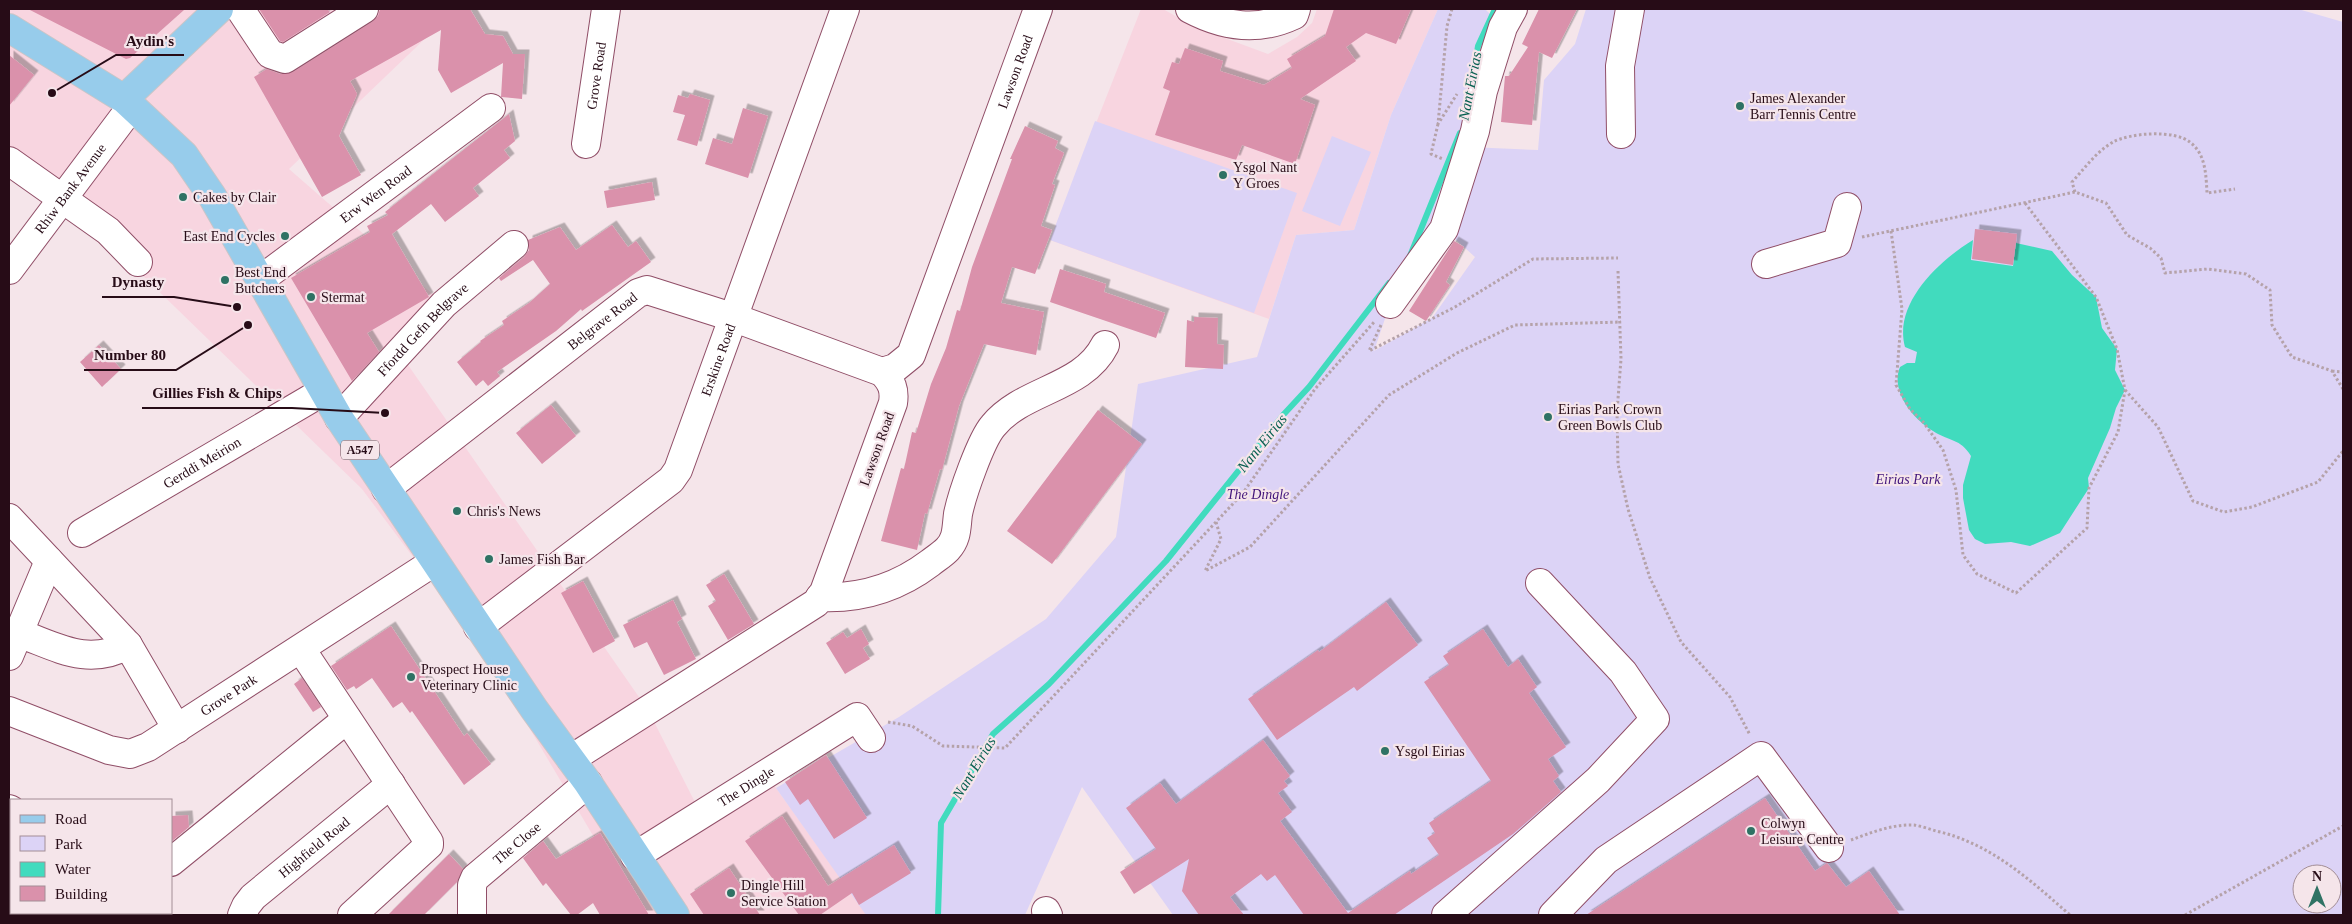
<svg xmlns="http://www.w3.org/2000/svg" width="2352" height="924" font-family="'Times New Roman',serif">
  <defs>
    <filter id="shadow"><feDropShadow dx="4.5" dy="-4.5" stdDeviation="0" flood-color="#0004"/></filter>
  </defs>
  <rect width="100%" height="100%" fill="#f5e5ea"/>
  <!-- built -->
  <path fill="#f8d5e0" d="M9,9h447l-167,160 155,135 -45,48 249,358 53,104 65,-40 101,141h-227l-155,-262 -123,-164 -296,-288 -57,-40z
    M1141,9h22l32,18 73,27 29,-17 15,-14 5,-14h121l-47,106 -37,115 -58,5 -27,84 -219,-79z"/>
  <!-- green -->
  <path fill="#dcd3f6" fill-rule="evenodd" d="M1438,9h47l18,18 -34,120 69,3 6,-70 31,-36 11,-35h712l45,13v893h-1170l-91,-128 -57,128h-159l-90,-127 123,-71 147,-98 70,-82 22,-153 119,-27 39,-122 58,-5 37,-115zM1444,229l31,28 -43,61 -58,33 16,-47zM2302,874h30v30h-30z
    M1095,121l202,72 -43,120 -204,-73z
    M1332,136l39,16 -31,74 -38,-15z"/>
  <!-- water -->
  <path fill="#41dbbe" d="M1973,240l-2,20 42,6 3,-23 36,8 20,24 24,22 6,31 15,21 -2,21 10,20 -9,18 -6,20 -22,50 1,10 -29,45 -30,13 -19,-4 -26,2 -10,-5 -6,-9 -6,-32v-13l8,-29c-11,-18 -21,-14 -38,-25 -20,-12 -43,-40 -33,-64l7,-4h8l2,-11 -12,-5c-12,-44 35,-87 68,-107z"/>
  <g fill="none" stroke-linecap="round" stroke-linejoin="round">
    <!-- stream -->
    <path stroke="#41dbbe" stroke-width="6" d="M1472,85l6,-39 17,-37
      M1410,256l50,-123
      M938,915l3,-92 52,-89 56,-50 117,-123 118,-147 25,-27 80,-104"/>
  </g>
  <!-- building -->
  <path fill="#da91ab" filter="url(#shadow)" d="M28,9h157l-55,49 -4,1z
    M259,9h68l3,3 -47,30 -3,-1z
    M380,9h90l15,25 18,2 10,18h12l-3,45 -21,-2 2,-34 -52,30 -13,-23 3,-40 -91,51 7,13 -18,42 22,39 -39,22 -68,-120 13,-8 13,5 13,-2 79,-50 6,-6z
    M1334,9h77l-15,35 -30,-11 -20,14 10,14 -56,38 15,6 -20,59 -53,-19 -6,15 -81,-25 15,-44 -7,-3 9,-26 7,2 6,-16 38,13 -3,10 44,14 28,-17 -5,-9 38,-23z
    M1539,9h38l-25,49 -13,-6 -7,73 -31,-3 4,-46h4l19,-29 -6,-3z
    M9,55l25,20 -25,31z
    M690,94l20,6 -13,46 -20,-6 8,-25 -12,-3 5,-17 10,3z
    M743,108l25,8 -20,62 -43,-14 8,-26 19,6z
    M509,114l6,27 -11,9 6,8 -37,30 6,8 -34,26 -14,-18 -39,30 37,63 -62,36 12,19 -27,29 -61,-103 79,-46 -3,-6 21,-11 -3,-3z
    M1025,126l33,15 -3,7 9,5 -12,31 3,1 -14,41 11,4 -17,44 -23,-7 -11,36 43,9 -8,43 -52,-11 -25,62 -17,64 -2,-1 -13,45 -2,-1 -8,37 -36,-9 20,-73 3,1 8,-37 4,1 15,-49 15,-36 11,-38 3,1 12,-44 40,-108h-2z
    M652,182l3,18 -48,8 -3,-17z
    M612,225l16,22 8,-6 15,21 -69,49 -1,-2 -25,22 -59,41 3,4 -12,10 -5,-6 -7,6 -19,-24 24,-20 -1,-1 24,-16 -2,-4 27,-18 21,-19 -17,-24 -32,21 -2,-3 25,-21 5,-7 -1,-10 32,-13 16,23z
    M1975,229l42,5 -4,31 -41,-6z
    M1454,241l10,6 -18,35 4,3 -24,36 -17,-10z
    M1060,269l46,15 -2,8 61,21 -9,25 -106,-36z
    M1194,317l24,1 -1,26 7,1 -1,24 -38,-2 2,-47 7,2z
    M99,345l22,24 -19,18 -22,-25z
    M551,405l25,31 -34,28 -26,-31z
    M1098,410l44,34 -90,120 -45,-33z
    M724,574l30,50 -26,16 -20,-34 8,-5 -10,-16z
    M583,581l32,60 -22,12 -32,-60z
    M673,600l9,19 -5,3 19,37 -32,16 -17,-33 -13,6 -11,-23z
    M1386,602l32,43 -61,46 -3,-4 -77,53 -29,-41 70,-49 1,2z
    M391,626l73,110 3,-3 24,31 -27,21 -52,-74 -2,2 -8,-11 -9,6 -21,-30 -16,11 -2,-3 -7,4 -16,-24z
    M861,629l8,15 -6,4 7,11 -25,15 -19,-31 17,-11 4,6z
    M1483,629l25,38 10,-8 19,28 -8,6 37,54 -18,12 11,17 -6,5 8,11 -48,42 -119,81h-90l-29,-40 -8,6 -6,-7 -31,23 14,18h-45l-17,-24 7,-32 -55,35 -14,-22 36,-23 -30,-41 34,-25 16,21 87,-64 27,36 -6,5 4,5 -10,7 14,19 -12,9 68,92 62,-42 1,3 28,-19 -12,-17 8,-5 -6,-10 62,-42 -67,-99 25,-17 -6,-9z
    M302,678l19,29 -8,5 -19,-28z
    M826,755l41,63 -33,21 -26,-40 -8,6 -15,-23z
    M1765,798l50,73 12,-8 19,24 23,-16 31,44h-314z
    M188,815l1,12 -18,15v-26z
    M782,816l46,70 66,-41 17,28 -52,32 -7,-12 -32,22h-21l-54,-74z
    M600,833l49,82h-49l-7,-12 -16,12h-6l-25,-32 -3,3 -20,-28 20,-17 13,18z
    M449,854l14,15 -6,13 -33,33h-36z
    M729,868l31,47h-56l-14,-21z"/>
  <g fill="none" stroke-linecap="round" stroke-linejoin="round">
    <!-- minor casing -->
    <g stroke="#904e67" stroke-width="30">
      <g id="minor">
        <path d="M240,9l30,45 15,5 79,-50"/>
        <path d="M1190,9c34,18 68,23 104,6l2,-6"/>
        <path d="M1621,134l-1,-68 10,-57"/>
        <path id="s1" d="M586,144l20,-135"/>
        <path d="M9,161l99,70 30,31"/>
        <path d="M1766,264l71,-21 10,-36"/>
        <path id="s2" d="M9,270l123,-164"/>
        <path id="s3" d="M260,280l231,-172"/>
        <path d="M1390,304l54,-75 31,-98 8,-40 20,-64 10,-18"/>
        <path id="s4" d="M882,372l13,-4 16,-13 127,-346"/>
        <path id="s5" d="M339,418l105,-114 70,-59"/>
        <path id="s6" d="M386,489l252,-196 9,-3 85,27 150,55c10,10 13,18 11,31l-69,189 -8,11 -245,156"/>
        <path d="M9,518l119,127 49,84"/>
        <path id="s7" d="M82,533l240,-141"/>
        <path d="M820,597c41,2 77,-9 110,-34 10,-8 21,-13 25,-27 2,-7 2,-15 3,-22 4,-20 23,-74 35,-88 30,-37 90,-37 112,-81"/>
        <path id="s8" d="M478,627l193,-147 7,-10 167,-461"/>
        <path d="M18,633c40,14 69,34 110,12"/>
        <path d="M301,649l128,193v3l-77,70"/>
        <path d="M9,656l40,-95"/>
        <path id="s9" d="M9,711l100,39 21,4 18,-7 286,-185"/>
        <path d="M9,809l2,1"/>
        <path id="s10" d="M635,856l222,-139 14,21"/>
        <path d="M171,862l176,-143"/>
        <path d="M9,885l2,1"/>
        <path d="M1046,911l2,4"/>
        <path d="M86,913l7,2"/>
        <path d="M152,915l1,-2"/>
        <path id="s11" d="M242,915l4,-9 7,-9 138,-113"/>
        <path id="s12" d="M472,915v-30l3,-7 113,-95"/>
        <path d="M1446,915l152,-135 57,-61 -32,-47 -83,-89"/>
        <path d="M1553,915l53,-55 155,-104 68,92"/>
      </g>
    </g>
    <!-- major casing -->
    <g stroke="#cbc5c7" stroke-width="30">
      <path id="major" d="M9,28l115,71 60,56 28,41 127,222 195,291 54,74 87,132
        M124,99l95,-90"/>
    </g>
    <!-- path -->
    <path stroke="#b5a2a9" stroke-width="3" stroke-dasharray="2.5 2.5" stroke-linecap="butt" d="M1452,9l-5,17 -9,98 19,-30
      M1438,124l-7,30 12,5
      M2075,192l-3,-10c13,-14 24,-30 41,-40 17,-9 62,-13 78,1 15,12 15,33 16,50l28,-4
      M1891,231l11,78 -6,76 14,24 14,14 19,27 13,40 7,65 14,19 39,19 71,-65 2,-40 29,-56 7,-42 -8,-41 -21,-52 -71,-94
      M1862,237l213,-45 31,11 21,32 23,13 11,10 4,15 43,-4 38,5 24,16 2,35 20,32 40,14 11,18
      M1618,271l3,88 -4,53 1,52 10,45 22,69 31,64 49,55 20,38
      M1381,325l-12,26 86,-44 78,-48 85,-1
      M2332,371l11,1
      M2125,390l33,37 35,74 31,11 28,-5 66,-25 25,-31
      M1216,522l5,17 -16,32 45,-24 139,-152 68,-42 58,-28 106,-3
      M888,722l24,4 31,20 62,2 238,-255 72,-104 60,-68
      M1851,840c19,-7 41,-16 63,-15 7,1 15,4 22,6 54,12 93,48 134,84
      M2185,915l158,-89"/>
    <!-- minor -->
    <use href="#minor" stroke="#fff" stroke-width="28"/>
    <!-- major -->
    <use href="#major" stroke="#97cceb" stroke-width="28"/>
  </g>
  <!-- markers -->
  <g fill="#2f7264" stroke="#f5e5ea" stroke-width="2">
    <circle cx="1740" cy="106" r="5"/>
    <circle cx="1223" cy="175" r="5"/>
    <circle cx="183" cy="197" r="5"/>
    <circle cx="285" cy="236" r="5"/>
    <circle cx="225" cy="280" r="5"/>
    <circle cx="311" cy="297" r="5"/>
    <circle cx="1548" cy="417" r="5"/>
    <circle cx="457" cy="511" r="5"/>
    <circle cx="489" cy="559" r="5"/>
    <circle cx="411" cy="677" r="5"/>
    <circle cx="1385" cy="751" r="5"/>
    <circle cx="1751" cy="831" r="5"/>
    <circle cx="731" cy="893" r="5"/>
  </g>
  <g text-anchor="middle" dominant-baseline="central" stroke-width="4.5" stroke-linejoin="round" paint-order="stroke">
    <!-- shield labels -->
    <rect fill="#f5e5ea" stroke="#654d56" stroke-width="1" x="341" y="440.5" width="38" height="19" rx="4"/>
    <g font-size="12" font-weight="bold" fill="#270c17">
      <text x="360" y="450">A547</text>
    </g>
    <!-- street labels -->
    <g font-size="14" fill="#270c17" stroke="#f5e5ea">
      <text stroke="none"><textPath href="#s4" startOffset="336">Lawson Road</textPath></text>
      <text stroke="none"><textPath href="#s1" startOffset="69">Grove Road</textPath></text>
      <text stroke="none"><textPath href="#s2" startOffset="102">Rhiw Bank Avenue</textPath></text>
      <text stroke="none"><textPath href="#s3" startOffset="144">Erw Wen Road</textPath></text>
      <text stroke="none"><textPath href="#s6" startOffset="274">Belgrave Road</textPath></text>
      <text stroke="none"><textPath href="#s5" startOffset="122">Ffordd Gefn Belgrave</textPath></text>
      <text stroke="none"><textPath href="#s8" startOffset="372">Erskine Road</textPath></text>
      <text transform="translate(877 449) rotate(-70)">Lawson Road</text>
      <text stroke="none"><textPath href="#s7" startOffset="139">Gerddi Meirion</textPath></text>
      <text stroke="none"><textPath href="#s9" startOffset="244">Grove Park</textPath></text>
      <text stroke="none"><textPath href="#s10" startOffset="131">The Dingle</textPath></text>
      <text stroke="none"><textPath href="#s12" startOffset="92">The Close</textPath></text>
      <text stroke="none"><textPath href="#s11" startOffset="100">Highfield Road</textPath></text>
    </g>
    <!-- poi labels -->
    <g font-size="14" fill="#270c17" stroke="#f5e5ea" text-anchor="start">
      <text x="1750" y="98">James Alexander<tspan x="1750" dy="16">Barr Tennis Centre</tspan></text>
      <text x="1233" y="167">Ysgol Nant<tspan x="1233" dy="16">Y Groes</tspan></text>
      <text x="193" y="197">Cakes by Clair</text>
      <text x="275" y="236" text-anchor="end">East End Cycles</text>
      <text x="235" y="272">Best End<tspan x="235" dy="16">Butchers</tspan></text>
      <text x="321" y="297">Stermat</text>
      <text x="1558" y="409">Eirias Park Crown<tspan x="1558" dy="16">Green Bowls Club</tspan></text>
      <text x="467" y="511">Chris's News</text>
      <text x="499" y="559">James Fish Bar</text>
      <text x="421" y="669">Prospect House<tspan x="421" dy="16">Veterinary Clinic</tspan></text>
      <text x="1395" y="751">Ysgol Eirias</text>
      <text x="1761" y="823">Colwyn<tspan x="1761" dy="16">Leisure Centre</tspan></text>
      <text x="741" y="885">Dingle Hill<tspan x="741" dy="16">Service Station</tspan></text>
    </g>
    <!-- park labels -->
    <g font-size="14" font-style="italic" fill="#42157b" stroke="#f5e5ea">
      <text x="1908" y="479">Eirias Park</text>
      <text x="1258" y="494">The Dingle</text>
    </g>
    <!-- water labels -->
    <g font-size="15" font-style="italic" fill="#086051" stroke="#f5e5ea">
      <text transform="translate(1470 86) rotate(-79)">Nant Eirias</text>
      <text transform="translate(1262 443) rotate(-51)">Nant Eirias</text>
      <text transform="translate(974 768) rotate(-59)">Nant Eirias</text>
    </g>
  </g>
  <!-- callouts -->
  <path fill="none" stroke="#270c17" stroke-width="2" d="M52 93L116 55H184M237 307L174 297H102M248 325L176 370H84M385 413L292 408H142"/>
  <g fill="#270c17" stroke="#f5e5ea" stroke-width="2">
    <circle cx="52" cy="93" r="5"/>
    <circle cx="237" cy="307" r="5"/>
    <circle cx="248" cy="325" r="5"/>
    <circle cx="385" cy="413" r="5"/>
  </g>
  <g font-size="15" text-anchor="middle" font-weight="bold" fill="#270c17" stroke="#f5e5ea" stroke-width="4.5" stroke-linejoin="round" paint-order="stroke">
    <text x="150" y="46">Aydin's</text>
    <text x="138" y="287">Dynasty</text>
    <text x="130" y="360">Number 80</text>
    <text x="217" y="398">Gillies Fish &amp; Chips</text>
  </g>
  <!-- border -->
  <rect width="2352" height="924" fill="none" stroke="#270c17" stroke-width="20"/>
  <!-- legend -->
  <rect x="10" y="799" width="162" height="115" fill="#f5e5ea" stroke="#a38e96"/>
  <rect x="20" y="815" width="25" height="8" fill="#97cceb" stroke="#a38e96"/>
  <text x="55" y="824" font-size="15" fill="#270c17">Road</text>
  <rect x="20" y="836" width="25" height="15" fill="#dcd3f6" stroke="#a38e96"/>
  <text x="55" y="849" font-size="15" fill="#270c17">Park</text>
  <rect x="20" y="862" width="25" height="15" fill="#41dbbe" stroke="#a38e96"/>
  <text x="55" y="874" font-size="15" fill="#270c17">Water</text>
  <rect x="20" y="886" width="25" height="15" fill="#da91ab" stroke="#a38e96"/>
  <text x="55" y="899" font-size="15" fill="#270c17">Building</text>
  <!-- north arrow -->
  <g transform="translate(2317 889)"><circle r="24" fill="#f5e5ea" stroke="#a38e96"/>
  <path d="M0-4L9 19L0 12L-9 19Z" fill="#2f7264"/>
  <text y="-8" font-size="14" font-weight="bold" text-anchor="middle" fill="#270c17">N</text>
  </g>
</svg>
